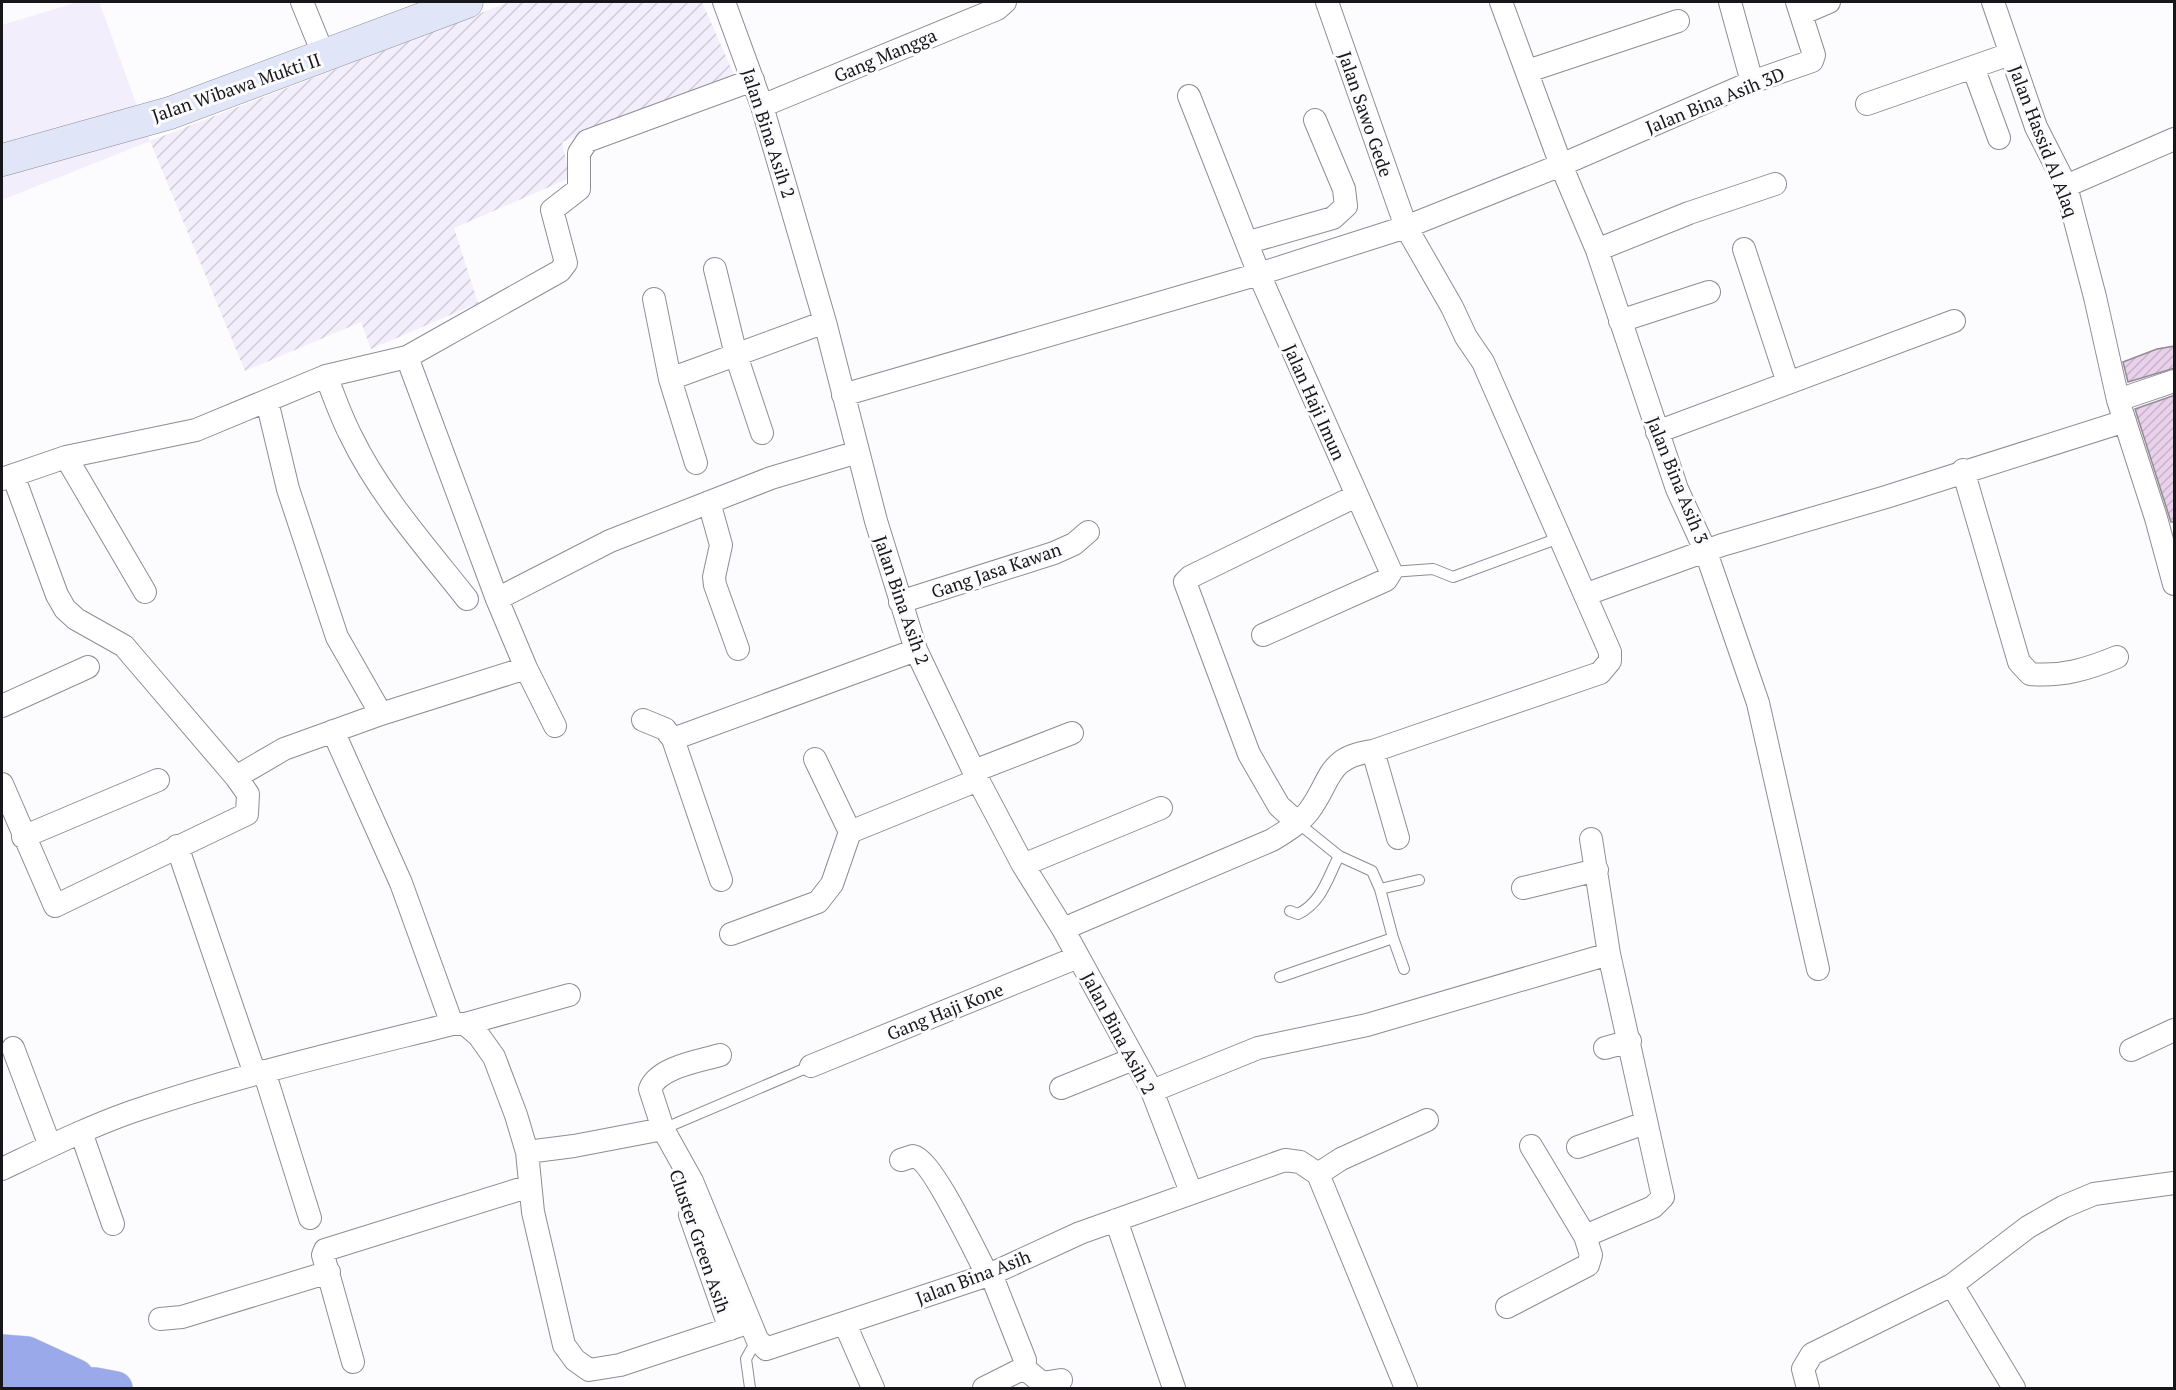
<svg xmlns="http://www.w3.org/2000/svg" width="2176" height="1390" font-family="'PT Serif',serif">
  <defs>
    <pattern id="industrial-furrows" width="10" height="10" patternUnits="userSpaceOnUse" patternTransform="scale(1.5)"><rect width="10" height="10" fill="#f2eefc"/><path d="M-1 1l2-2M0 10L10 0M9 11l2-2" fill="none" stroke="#cfcbd7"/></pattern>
    <pattern id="building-hatch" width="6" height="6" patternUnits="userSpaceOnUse" patternTransform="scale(1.5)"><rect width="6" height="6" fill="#e9d0eb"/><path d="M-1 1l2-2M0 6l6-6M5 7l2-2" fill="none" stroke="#c7b2c9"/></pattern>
  </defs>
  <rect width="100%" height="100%" fill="#fcfbfd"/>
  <!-- built -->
  <path fill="#f2eefc" d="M78,2h21l51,139 -148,59v-175z"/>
  <!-- industrial -->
  <path fill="url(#industrial-furrows)" d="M509,2h193l32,73 -172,67 8,36 -116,50 24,75 -107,46 -10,-27 -116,49 -95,-230z"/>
  <!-- building -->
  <path fill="url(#building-hatch)" stroke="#938b93" stroke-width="1.5" d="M2175,346v22l-47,14 -5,-20 34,-13z
    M2175,395v127h-4l-36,-113z"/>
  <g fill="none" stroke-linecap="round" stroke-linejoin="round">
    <!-- lane casing -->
    <g stroke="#8f8c96" stroke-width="12">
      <path id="lane" d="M1391,572l42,-3 20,8 106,-39
        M1380,889l39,-9
        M1290,911l8,3c24,-12 29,-35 41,-58
        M1393,938l11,31
        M1280,977l113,-39 -13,-49 -8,-18 -33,-15 -41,-33
        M663,1129l148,-63
        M750,1388l-4,-29 11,-20"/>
    </g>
    <!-- street casing -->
    <g stroke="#8f8c96" stroke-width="24">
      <path id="street" d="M302,2l22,54
        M724,2l38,104 63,216 51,199 40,129 62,130 45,85 40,64 89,162 39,101
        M1501,2l60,163 36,85 80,239 29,63 52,151 60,266
        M1730,2l22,80
        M1993,2l43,125 30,59 29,111 23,103 38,118 18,66
        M1801,14l28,-12
        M1973,67l26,71
        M1528,71l150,-50
        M1189,96l70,178 132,298 -5,8 -123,55
        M1867,104l143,-50
        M762,106l235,-97 8,-7
        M2066,186l108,-47
        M1249,242l84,-24 13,-12 -2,-17 -29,-69
        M1744,249l44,134
        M1597,250l92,-37 86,-29
        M715,269l21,86 26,78
        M654,299l16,80 26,84
        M1620,321l89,-29
        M407,357l90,242 29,69 29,58
        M326,376c8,20 15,41 25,60 29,60 75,111 116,163
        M670,379l155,-57
        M843,395l416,-121 147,-47 155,-62 191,-83 60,-21 2,-6 -17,-53
        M2118,400l56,-19
        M267,401l21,88 49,148 44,77
        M1657,432l297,-111
        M66,457l79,135
        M1963,470l56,192 11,12c32,3 58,-5 87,-17
        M2,479l64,-22 130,-27 130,-54 81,-19 153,-86 6,-8 -14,-53 27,-21v-36l8,-12 166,-61
        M709,502l12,43 -7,32 1,8 23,64
        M1587,594l135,-49 164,-48 239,-76
        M497,599l113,-58 161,-63 87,-26
        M900,602l154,-49 20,-9 14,-12
        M2,706l86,-39
        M643,720l22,9 8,10 48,141
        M333,731l68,152 51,141
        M673,739l243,-89
        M1373,751l25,87
        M815,759l35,73
        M974,771l98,-38
        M236,777l48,-28 97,-35 145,-46
        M2,784l53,122 192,-92 1,-20 -12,-17 -112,-131 -48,-27 -11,-10 -8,-14 -44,-120
        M1298,823l-19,-17 -30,-52 -64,-172 5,-5 166,-81
        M23,837l135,-57
        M177,846l78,228
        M1023,865l138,-57
        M1523,888l74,-18
        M1063,929l209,-89c13,-8 27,-16 37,-29 23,-31 17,-54 64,-60l227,-78 10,-12v-9l-127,-290 -17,-25 -14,-30 -46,-80 -79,-225
        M731,934l87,-32 14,-18 18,-52 128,-52
        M465,1024l14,12 15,21 22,58 11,37 6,60 31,133 11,15 14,10 31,-5 130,-43
        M13,1048l37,98
        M1605,1048l25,-7
        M2131,1050l43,-20
        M720,1055c-20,6 -62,12 -70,34l13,40 29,52 65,158 9,10 225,-75 89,-41 205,-73 15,2 18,12 88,214
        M811,1066l267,-109
        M264,1071l46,147
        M1061,1088l72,-29
        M1152,1091l106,-43 109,-23 242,-71
        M81,1132l32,92
        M1531,1146l54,90
        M1578,1147l67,-24
        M527,1152l47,-6 89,-17
        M901,1160l12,-4c19,3 63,98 74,118
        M2,1169c42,-20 84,-41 129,-57 105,-36 213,-61 321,-88h13l104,-29
        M1318,1174l23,-15 86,-39
        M690,1215l40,114
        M1116,1220l58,168
        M1952,1285l62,103
        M1507,1307l81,-42 3,-10 -6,-19 68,-29 10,-10 -54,-243 -18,-115
        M160,1319l22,-2 147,-45
        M845,1324l28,64
        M353,1362l-30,-107 2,-5 205,-64
        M1024,1368l18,15 19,-3
        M984,1388l40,-20 1,-8 -34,-86
        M1808,1388l-5,-19 9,-15 140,-69 76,-58 35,-20 31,-13 80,-11"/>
    </g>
    <!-- secondary casing -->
    <g stroke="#8f8c96" stroke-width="33">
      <path id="secondary" d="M2,160l168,-47 297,-111"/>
    </g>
    <!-- highway casing -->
    <g stroke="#d5d5d6" stroke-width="34">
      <path id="highway" d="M2,1351l25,2 50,23
        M2,1379l93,5 21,4"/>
    </g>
    <!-- lane -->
    <use href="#lane" stroke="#fff" stroke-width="10"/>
    <!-- street -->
    <use href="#street" stroke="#fff" stroke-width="22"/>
    <!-- secondary -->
    <use href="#secondary" stroke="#e0e5f8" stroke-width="32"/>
    <!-- highway -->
    <use href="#highway" stroke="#99a9e9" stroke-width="33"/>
  </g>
  <g text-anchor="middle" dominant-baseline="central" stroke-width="6" stroke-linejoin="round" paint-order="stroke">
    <!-- street labels -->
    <g font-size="18" fill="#17161a" stroke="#fcfbfd">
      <text transform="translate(885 55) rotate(-23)">Gang Mangga</text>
      <text transform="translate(236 87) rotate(-19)">Jalan Wibawa Mukti II</text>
      <text transform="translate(1715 100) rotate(-22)">Jalan Bina Asih 3D</text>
      <text transform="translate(1366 114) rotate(71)">Jalan Sawo Gede</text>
      <text transform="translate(769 133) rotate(72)">Jalan Bina Asih 2</text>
      <text transform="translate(2044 141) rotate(69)">Jalan Hassid Al Alaq</text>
      <text transform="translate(1315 402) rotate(66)">Jalan Haji Imun</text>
      <text transform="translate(1678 480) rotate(68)">Jalan Bina Asih 3</text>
      <text transform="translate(996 570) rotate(-19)">Gang Jasa Kawan</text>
      <text transform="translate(902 600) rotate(71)">Jalan Bina Asih 2</text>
      <text transform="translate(945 1011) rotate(-22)">Gang Haji Kone</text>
      <text transform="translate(1119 1033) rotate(62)">Jalan Bina Asih 2</text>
      <text transform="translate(700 1241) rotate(71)">Cluster Green Asih</text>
      <text transform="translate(973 1277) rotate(-21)">Jalan Bina Asih</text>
    </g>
  </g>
  <!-- border -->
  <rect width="2176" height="1390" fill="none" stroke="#17161a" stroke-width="6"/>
</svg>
